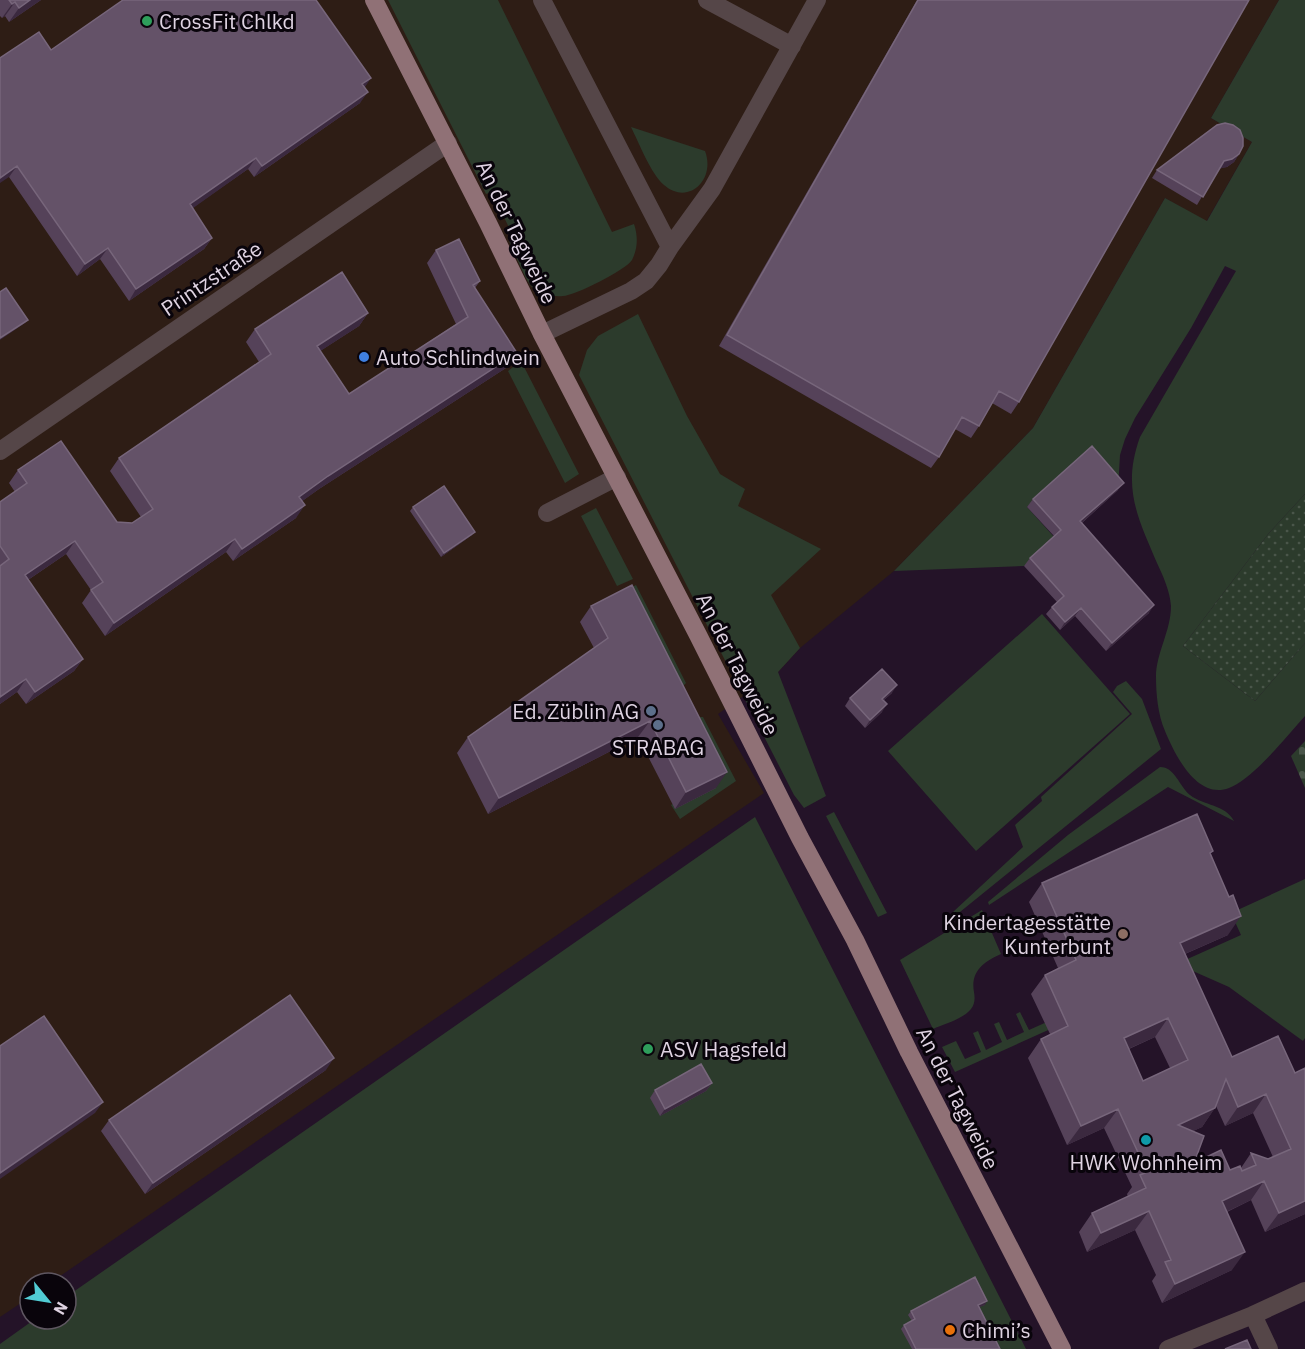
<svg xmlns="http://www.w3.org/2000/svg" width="1305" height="1349" font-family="'IBM Plex Sans',sans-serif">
  <defs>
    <pattern id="cemetery-stones" width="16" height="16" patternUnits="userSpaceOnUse" patternTransform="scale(1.5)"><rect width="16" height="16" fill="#2c3b2c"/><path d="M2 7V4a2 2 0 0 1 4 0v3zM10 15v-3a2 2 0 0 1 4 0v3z" fill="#4a564a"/></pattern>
    <pattern id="garden-dots" width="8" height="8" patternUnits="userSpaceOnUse" patternTransform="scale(1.5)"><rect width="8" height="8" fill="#2c3b2c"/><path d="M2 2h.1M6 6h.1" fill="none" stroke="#4a564a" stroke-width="1.8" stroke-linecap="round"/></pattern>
  </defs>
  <rect width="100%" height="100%" fill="#241328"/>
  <!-- commercial -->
  <path fill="#2e1d15" d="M0,0h1279l-68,118 41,24 -46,80 -41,-24 -132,230 -139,143 -94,77 -22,24 -60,42 46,79 -714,490h-20v14l-30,20z"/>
  <!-- green -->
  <path fill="#2c3b2c" d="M388,0h110l114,232 22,-8c4,12 4,24 -2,36 -6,10 -58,36 -69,36 -11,1 -23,-2 -31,-9 -7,-7 -18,-36 -23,-46l5,-3 -22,-46 -6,2z
    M1279,0h26v494l-36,39 -86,113 72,55 50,-58v73c-18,20 -52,63 -76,72 -32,12 -54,-33 -64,-57 -7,-16 -9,-37 -9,-54 0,-24 15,-46 15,-71 -1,-15 -8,-30 -14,-43 -20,-47 -35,-76 -17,-126l96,-166 -11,-5 -34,62 -56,90 -10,21 -5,16 -2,35 -32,-36 -59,53 28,31 -31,28 -130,5 139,-143 132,-230 42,23 45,-79 -41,-24z
    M631,127l74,24c11,29 -17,55 -41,34 -13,-11 -25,-42 -33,-58z
    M638,314l49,102 33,58 25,15 -7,17 83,43 -50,46 29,53 -22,24 48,124 -22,12 -10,-13 -215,-420 8,-25 11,-14z
    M521,361l58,113 -14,9 -57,-112z
    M596,508l37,71 -16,7 -36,-70z
    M636,585l50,98 -8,8 -53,-100z
    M1042,614l88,100 -154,137 -88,-100z
    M1126,681l16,18 19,50 -206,167 -2,-4 70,-65 -8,-22 27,-24 -1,-4 91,-83 -19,-22 4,-6z
    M683,717h20l33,64 -56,38 -9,-14 44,-23z
    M1160,767c15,0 19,19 30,28 14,11 35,9 44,26l-66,-34 -179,118 -1,-3 80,-67z
    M834,812l53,101 -9,4 -52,-101z
    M755,817l271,532h-1026v-5l35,-25h31v-22z
    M1305,879v159l-2,3 -74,-54 -43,-19 -231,104 -13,-25 14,-6 9,18 16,-7 -8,-19 5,-2 8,19 16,-8 -8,-18 5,-2 8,18 17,-8 -8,-18 4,-2 9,18 212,-95 -10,-22z
    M982,910l19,44c-16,7 -31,17 -27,38 1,6 1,12 -3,17 -8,10 -27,15 -38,20l-33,-69z"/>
  <!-- cemetery -->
  <path fill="url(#cemetery-stones)" d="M1305,741v47l-14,-32z"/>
  <!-- garden -->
  <path fill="url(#garden-dots)" d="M1305,494v149l-50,58 -72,-55 86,-113z"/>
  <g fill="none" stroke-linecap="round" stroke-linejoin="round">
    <!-- minor -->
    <path stroke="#554648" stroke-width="18" d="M542,0l128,247 42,-58 105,-189
      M707,0l85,46
      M542,334l89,-43 15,-10 13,-16 11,-18
      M0,451l448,-308
      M547,513l70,-36
      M1253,1315l16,34
      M1168,1349l85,-34 52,-24"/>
    <!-- major -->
    <path stroke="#907176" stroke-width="18" d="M374,0l114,223 54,111 156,301 102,203 55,102 54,112 153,297"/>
  </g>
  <!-- wall -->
  <path fill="#554259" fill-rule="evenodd" d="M0,0h41l-32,22 -4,-6 -3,2 -2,-2z
    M917,0h332l-230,402 -8,12 -19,-11 -13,23 -8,12 -16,-9 -16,28 -8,11 -212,-122z
    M51,50l313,37 -4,16 -106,74 -6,-8 -56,39 20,30 -8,11 -75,52 -29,-42 -23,17 -68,-99z
    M1239,154l-5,8 -7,5 -8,1 -22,37 -45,-27 5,-8z
    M436,250l44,31 -5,7 42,65 -8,13 -190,123 -17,12 -6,17 -63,43 -7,-9 -121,84 -23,-33 9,-13 -25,-36 -38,26 55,79 -9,12 -48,33 -9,-12 -17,12v-202l15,-10 -6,-9 9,-13 99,52 15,1 9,-6 -31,-46 9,-13 140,-96 -13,-20 9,-13 113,-16 -9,13 -39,25 29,43 107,-70 -29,-61z
    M1118,490l-36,33 67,90 -43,38 -31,-35 -15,14 -14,-16 6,-7 5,-5 -33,-36 6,-8 24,-22 -27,-29 6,-8z
    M413,507l59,28 -31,22 -31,-46z
    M591,606l125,182 -41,21 -37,-72 -150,77 -31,-61 11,-16 126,-89 -14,-26z
    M892,693l-8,7 -2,12 -17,16 -20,-22 5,-8z
    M1210,854l18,81 -43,19 47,103 46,-21 27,178 -40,18 -14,-32 -24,12 5,58 -70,33 -10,-22 4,-6 -21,-45 -48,22 -8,-20 13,-19 36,-16 -1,-3 5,-7 -28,-59 -37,17 -39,-87 13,-19 9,-5 -19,-40 14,-19 13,-7 -29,-66 13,-19zM1155,1037l15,31 -27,13 -14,-32zM1216,1106l9,20 28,-13 20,44 -5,2 -17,-6 -10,15 -11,2 -36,-7 -1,-32 9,-4z
    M326,1070l-181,124 -44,-63 8,-11z
    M712,1083l-6,8 -46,25 -10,-18 5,-8z
    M985,1305l-6,2 21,42h-88l-11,-20 3,-4 8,-4 -4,-6 3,-4z"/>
  <!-- shaded-wall -->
  <path fill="#3b293f" d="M30,0h11l-32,22 10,-14z
    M15,2l-10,14 -3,2 10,-14z
    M371,78l-8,12 -1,-6z
    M368,92l-8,11 -106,74 8,-11z
    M1239,154l-5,8 -7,5 -9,2 6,-8z
    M256,158l-8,11 -66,47 8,-12z
    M17,166l-8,11 -9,6v-5z
    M212,238l-8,11 -75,52 7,-12z
    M108,248l-8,11 -23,17 8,-12z
    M368,313l-9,13 -51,33 9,-13z
    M28,320l-3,3 -25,17v-2z
    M517,353l-8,13 -190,123 -29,21 9,-13 29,-21z
    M1124,483l-6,7 -43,39 5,-8z
    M305,505l-9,13 -63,43 9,-12z
    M475,532l-3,3 -31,22 3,-4z
    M235,539l-9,13 -121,84 9,-13z
    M75,541l-9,13 -50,34 9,-13z
    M1154,605l-5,8 -43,38 6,-8z
    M1081,608l-6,8 -15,14 5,-8z
    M83,659l-9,12 -48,33 9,-12z
    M26,679l-9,13 -17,12v-7z
    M897,685l-5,8 -15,13 5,-7z
    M887,704l-5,8 -17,16 5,-8z
    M650,721l-12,16 -150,77 11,-16z
    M727,772l-11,16 -41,21 11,-17z
    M1241,916l-13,19 -62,27 14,-19z
    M1168,1018l-13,19 -45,20 14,-19z
    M334,1058l-8,12 -181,124 8,-11z
    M712,1083l-6,8 -46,25 5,-7z
    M1266,1094l-13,19 -28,13 13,-19z
    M103,1102l-8,11 -95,66v-6z
    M1215,1108l-13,19 -37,17 13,-19z
    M1118,1109l-14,19 -37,17 14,-19z
    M1264,1181l-13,19 -42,20 13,-19z
    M1305,1201v13l-40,18 14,-19z
    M1149,1211l-14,19 -48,22 14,-19z
    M1245,1252l-13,18 -70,33 13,-19z
    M987,1301l-2,4 -10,4 3,-4z"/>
  <!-- building -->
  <path fill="#645268" stroke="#77667b" stroke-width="1.5" fill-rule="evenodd" d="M9,0h21l-11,8 -4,-6 -3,2z
    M123,0h193l55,78 -9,6 6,8 -106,74 -6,-8 -66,46 22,34 -76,51 -28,-41 -23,16 -68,-98 -17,12v-120l39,-26 12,18z
    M918,0h331l-230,402 -20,-11 -20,35 -17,-9 -23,40 -212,-122z
    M1225,123l8,2 7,5 3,8v8l-4,8 -7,5 -8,2 -21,36 -46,-27 60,-45z
    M459,239l21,42 -7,4 44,68 -189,123 -29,21 6,8 -63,44 -7,-10 -121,84 -23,-33 12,-8 -28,-41 -50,34 58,84 -48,33 -9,-13 -26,18v-131l9,-7 -9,-13v-44l27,-19 -9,-13 43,-29 56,81 15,1 21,-14 -34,-51 152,-104 -16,-25 87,-57 26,41 -51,33 32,48 119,-77 -32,-67z
    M6,288l22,32 -28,18v-46z
    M1092,446l32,37 -44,38 74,84 -42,38 -31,-35 -16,14 -13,-15 12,-11 -34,-38 31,-28 -28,-31z
    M444,486l31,46 -31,21 -31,-46z
    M632,585l95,187 -41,20 -36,-71 -151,77 -31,-61 140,-99 -17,-32z
    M882,669l15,16 -15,14 5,5 -17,16 -20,-22z
    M1197,814l16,37 -3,2 19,44 4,-2 8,21 -61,27 52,114 46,-21 17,37 10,-5v133l-26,12 -15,-32 -42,20 23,51 -70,32 -10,-22 6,-2 -22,-49 -48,22 -9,-20 54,-25 -6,-13 7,-3 -29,-63 -37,17 -40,-87 27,-13 -23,-51 31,-15 -34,-77zM1168,1018l20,42 -45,21 -19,-43zM1226,1079l12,28 28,-13 25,55 -23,10 -17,-6 5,12 -14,6 -2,-5 -10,4 -9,-20 -27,13 10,-27 -26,-11 37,-17z
    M290,995l44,63 -181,125 -44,-63z
    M44,1016l59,86 -103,71v-127z
    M701,1064l11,19 -47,26 -10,-19z
    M975,1277l12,24 -9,4 22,44h-84l-12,-24 11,-6 -4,-8z
    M1247,1340l4,9h-26z"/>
  <!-- markers -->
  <g fill="#2e9e5b" stroke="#09040b" stroke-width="2">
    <circle cx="147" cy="21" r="6"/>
    <circle cx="648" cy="1049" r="6"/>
  </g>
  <circle fill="#3f7fe0" stroke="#09040b" stroke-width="2" cx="364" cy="357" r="6"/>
  <g fill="#5c6f8a" stroke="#09040b" stroke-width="2">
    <circle cx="651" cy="711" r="6"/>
    <circle cx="658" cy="725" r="6"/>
  </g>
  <circle fill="#8d6e63" stroke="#09040b" stroke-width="2" cx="1123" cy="934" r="6"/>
  <circle fill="#0f9aa8" stroke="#09040b" stroke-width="2" cx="1146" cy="1140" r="6"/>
  <circle fill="#e8710a" stroke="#09040b" stroke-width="2" cx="950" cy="1330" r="6"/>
  <g text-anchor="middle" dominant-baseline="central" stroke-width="6" stroke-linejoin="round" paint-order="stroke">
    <!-- poi labels -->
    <g font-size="21" fill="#dfd3e2" stroke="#09040b" text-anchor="start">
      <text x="159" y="21">CrossFit Chlkd</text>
      <text x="376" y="357">Auto Schlindwein</text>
      <text x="639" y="711" text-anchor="end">Ed. Züblin AG</text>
      <text x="658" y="747" text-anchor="middle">STRABAG</text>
      <text x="1111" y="922" text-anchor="end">Kindertagesstätte<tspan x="1111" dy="24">Kunterbunt</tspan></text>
      <text x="660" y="1049">ASV Hagsfeld</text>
      <text x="1146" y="1162" text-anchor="middle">HWK Wohnheim</text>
      <text x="962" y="1330">Chimi’s</text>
    </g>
    <!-- street labels -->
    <g font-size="21" fill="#dfd3e2" stroke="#09040b">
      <text transform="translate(517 232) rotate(64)">An der Tagweide</text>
      <text transform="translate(211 278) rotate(-34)">Printzstraße</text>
      <text transform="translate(738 664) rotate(63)">An der Tagweide</text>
      <text transform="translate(958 1098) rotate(63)">An der Tagweide</text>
    </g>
  </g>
  <!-- north arrow -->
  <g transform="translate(48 1301) rotate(120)"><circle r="28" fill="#09040b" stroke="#5f5761" stroke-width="1.5"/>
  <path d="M0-4.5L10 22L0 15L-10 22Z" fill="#51ccd4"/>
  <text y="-9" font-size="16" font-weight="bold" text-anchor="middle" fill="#dfd3e2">N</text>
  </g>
</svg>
